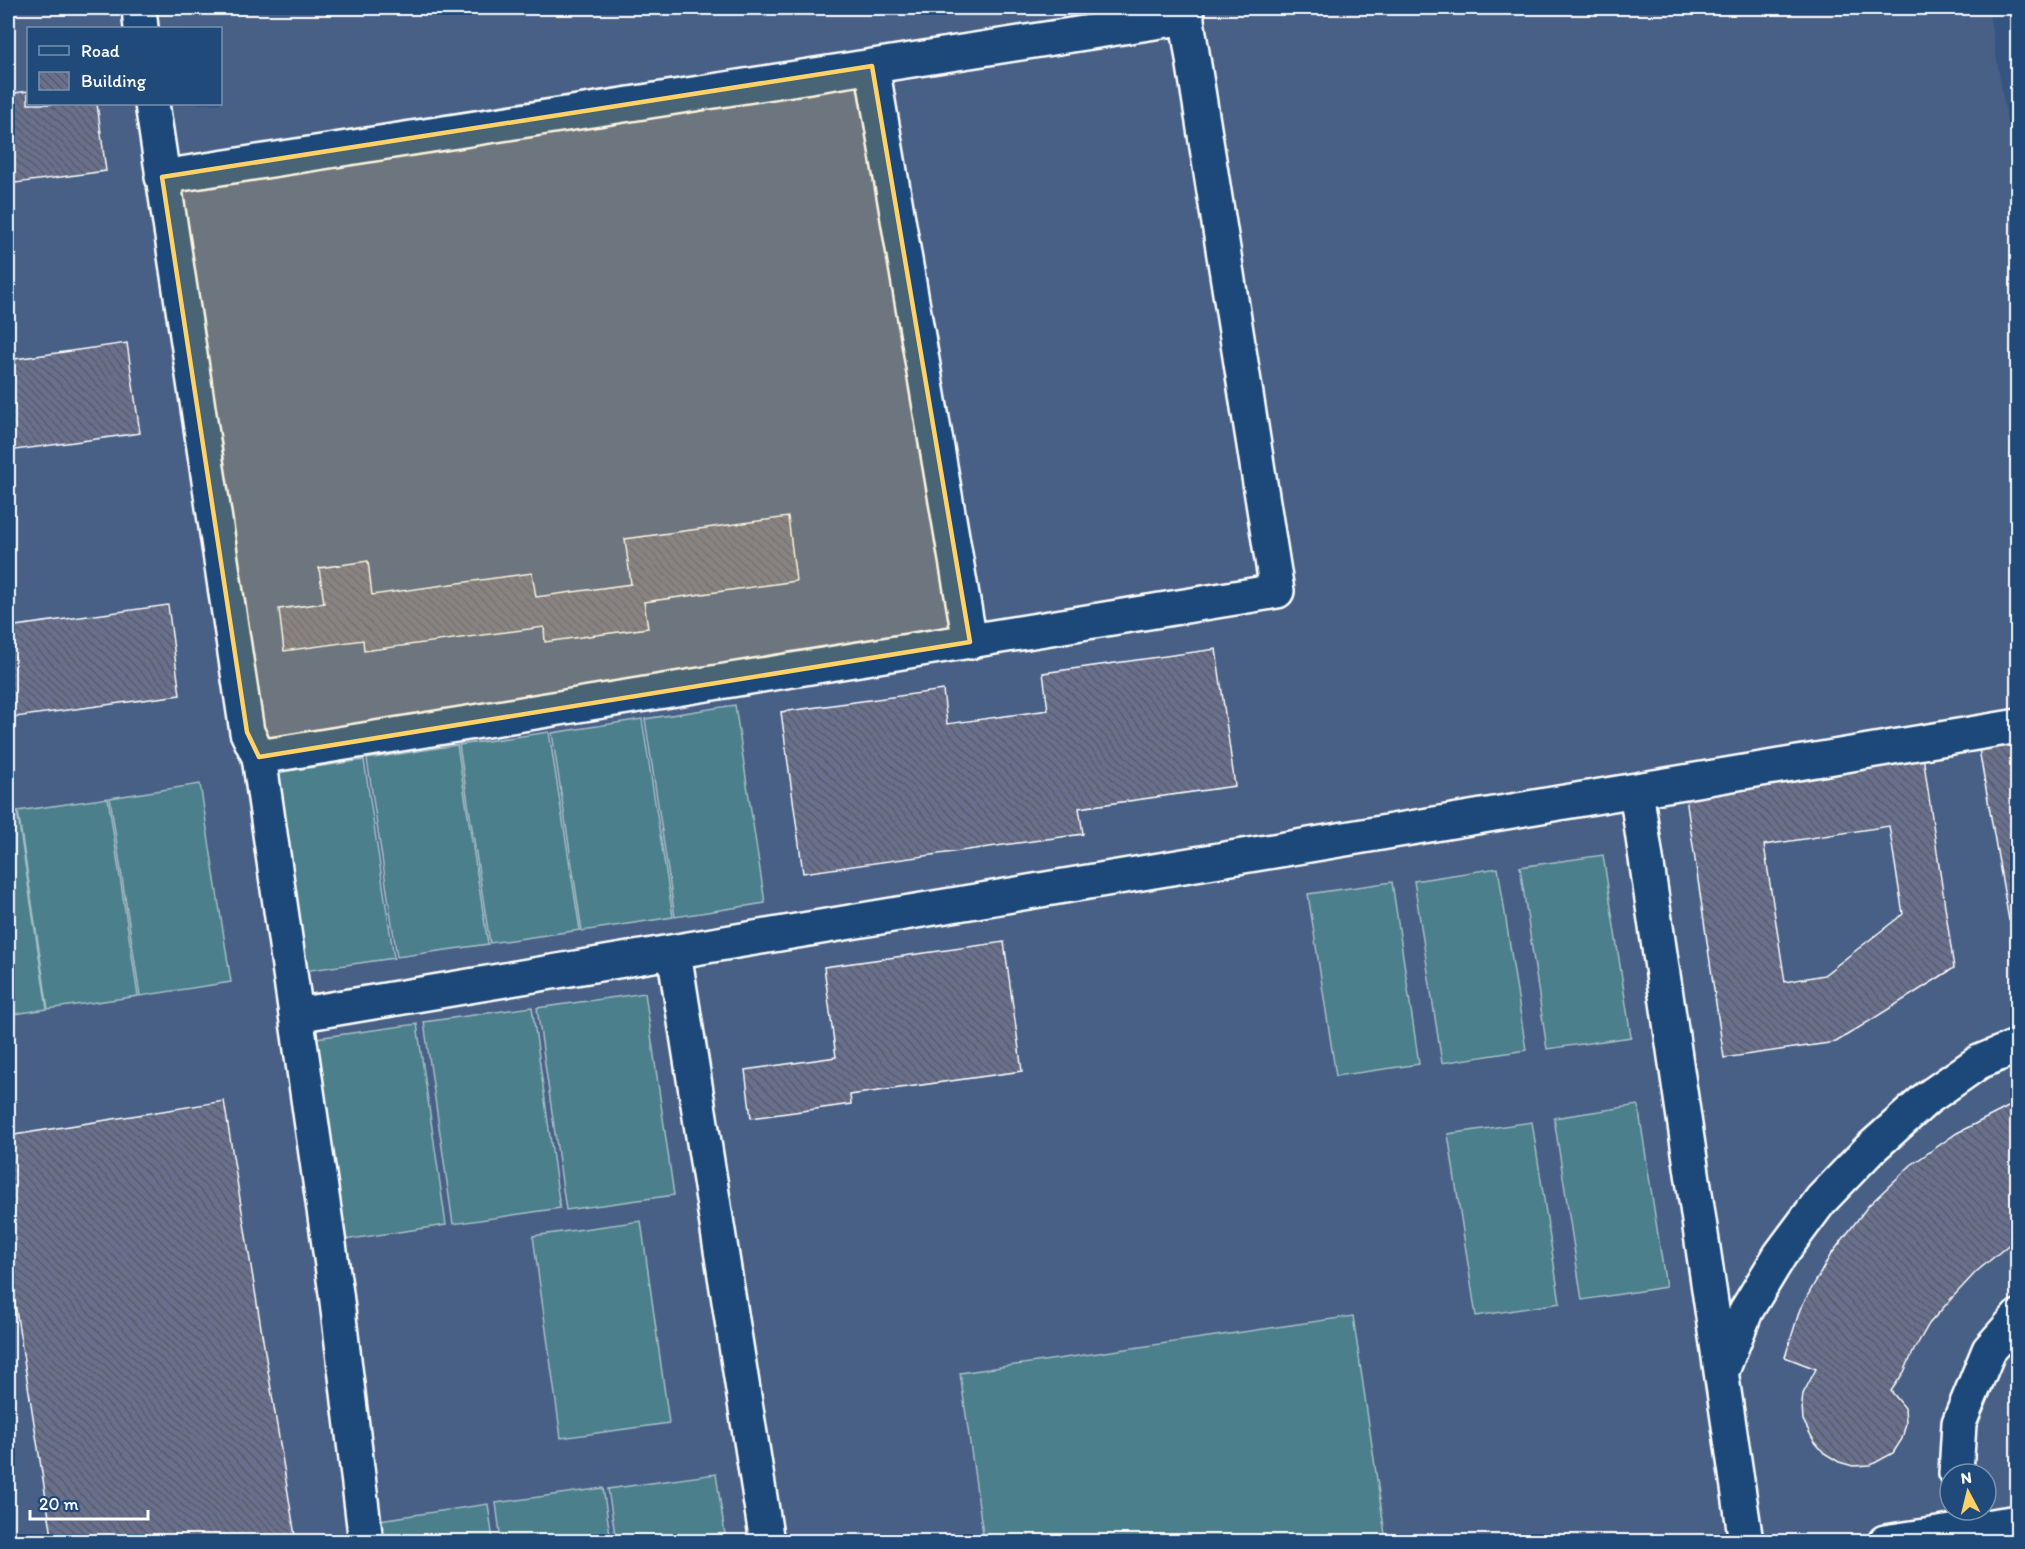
<svg xmlns="http://www.w3.org/2000/svg" width="2025" height="1549" font-family="Itim,sans-serif">
  <defs>
    <pattern id="building-back-hatch" width="6" height="6" patternUnits="userSpaceOnUse" patternTransform="scale(1.5)"><rect width="6" height="6" fill="#69708d"/><path d="M-1 5l2 2M0 0l6 6M5-1l2 2" fill="none" stroke="#595c69"/></pattern>
  </defs>
  <rect width="100%" height="100%" fill="#355580"/>
  <filter id="ink" filterUnits="userSpaceOnUse"><feTurbulence type="fractalNoise" baseFrequency=".0167" numOctaves="2"/><feDisplacementMap in="SourceGraphic" scale="12" xChannelSelector="R" yChannelSelector="G"/><feConvolveMatrix kernelMatrix="1 2 1 2 8 2 1 2 1" color-interpolation-filters="sRGB"/></filter>
  <g filter="url(#ink)">
    <!-- built -->
    <path fill="#496086" fill-rule="evenodd" d="M8,8h1980l30,178 -1,1355 -2009,1zM28,28h192v76h-192zM1950,1474h36v36h-36z"/>
    <!-- pitch -->
    <path fill="#4c7f8c" stroke="#a6bfc6" stroke-width="1.5" d="M735,705l30,198 -90,14 -30,-198z
      M642,719l31,198 -91,14 -30,-198z
      M549,732l31,198 -90,13 -31,-198z
      M457,745l31,199 -91,13 -30,-198z
      M364,760l30,198 -90,13 -30,-198z
      M200,784l31,198 -91,14 -30,-198z
      M108,798l30,198 -90,13 -30,-198z
      M17,811l30,198 -39,6v-202z
      M1603,855l28,182 -84,12 -27,-182z
      M1498,868l28,182 -84,13 -28,-182z
      M1392,882l27,182 -83,12 -28,-182z
      M645,993l29,202 -108,15 -29,-202z
      M532,1007l28,201 -107,16 -29,-202z
      M417,1024l29,201 -109,16 -28,-202z
      M1638,1105l28,182 -84,13 -28,-182z
      M1532,1122l28,181 -84,13 -28,-182z
      M641,1221l28,202 -108,15 -28,-202z
      M1353,1316l33,225h-402l-24,-168z
      M716,1474l10,67h-110l-8,-52z
      M603,1488l8,53h-110l-5,-38z
      M488,1504l5,37h-110l-3,-21z"/>
    <!-- building -->
    <path fill="url(#building-back-hatch)" stroke="#fff" stroke-width="1.5" fill-rule="evenodd" d="M28,91v13h69l9,67 -98,13v-90z
      M127,343l13,90 -132,18v-91z
      M788,517l8,64 -152,21 4,26 -103,14 -1,-15 -180,24 -1,-11 -79,11 -5,-42 45,-6 -5,-35 49,-7 4,34 160,-22 4,24 95,-13 -6,-45z
      M168,605l12,90 -172,23v-91z
      M1216,649l19,137 -156,22 4,26 -280,39 -22,-161 162,-22 4,34 101,-14 -5,-37z
      M2018,743v175l-9,2 -30,-171z
      M1923,756l31,212 -118,74 -112,16 -39,-267zM1889,826l14,88 -79,61 -39,7 -21,-137z
      M1004,942l18,129 -172,24 1,9 -100,14 -6,-48 91,-13 -12,-90z
      M224,1101l72,441h-243l-45,-282v-124z
      M2018,1102v135l-42,35 -25,27 -22,25 -15,26 -10,22 -13,19 14,17 1,15 -4,16 -9,14 -22,12 -18,1 -14,-4 -15,-9 -10,-12 -11,-21 -1,-16 1,-10 13,-25 -31,-12 15,-48 30,-53 38,-50 43,-41 46,-32z"/>
    <g fill="none" stroke-linecap="round" stroke-linejoin="round">
      <!-- minor casing -->
      <g stroke="#fff" stroke-width="38">
        <path id="minor" d="M139,8l2,20
          M872,66l98,576
          M152,104l95,628 12,25 77,536 30,249
          M162,177l1025,-160
          M259,757l1018,-166 -92,-583
          M1636,790l110,752
          M674,952l93,590
          M296,1015l1722,-289
          M1722,1371l24,-60 34,-56 41,-55 49,-51 56,-50 53,-37 39,-16
          M1956,1474l3,-51 30,-73 29,-33
          M1885,1542l133,-20"/>
      </g>
      <!-- minor -->
      <use href="#minor" stroke="#1f4a7a" stroke-width="33"/>
    </g>
  </g>
  <!-- marked area -->
  <path fill="#ffd166" fill-opacity="0.2" stroke="#ffd166" stroke-width="4.5" stroke-linejoin="round" d="M872,66l98,576 -711,115 -12,-25 -85,-555z"/>
  <!-- margin -->
  <rect width="2025" height="1549" fill="none" stroke="#1f4a7a" stroke-width="30"/>
  <rect x="15" y="15" width="1995" height="1519" fill="none" stroke="#fff" stroke-width="2" filter="url(#ink)"/>
  <!-- legend -->
  <rect x="27" y="27" width="195" height="78" fill="#1f4a7a" stroke="#7992af" stroke-width="1.5"/>
  <rect x="39" y="46" width="30" height="9" fill="#1f4a7a" stroke="#7992af" stroke-width="1.5"/>
  <text x="81" y="57" font-size="18" fill="#ffffff">Road</text>
  <rect x="39" y="72" width="30" height="18" fill="url(#building-back-hatch)" stroke="#7992af" stroke-width="1.5"/>
  <text x="81" y="87" font-size="18" fill="#ffffff">Building</text>
  <!-- north arrow -->
  <g transform="translate(1968 1492) rotate(353)"><circle r="28" fill="#1f4a7a" stroke="#7992af" stroke-width="1.5"/>
  <path d="M0-4.5L10 22L0 15L-10 22Z" fill="#ffd166"/>
  <text y="-9" font-size="16" font-weight="bold" text-anchor="middle" fill="#ffffff">N</text>
  </g>
  <!-- scale -->
  <path d="M30 1510v9h118v-9" fill="none" stroke="#ffffff" stroke-width="3"/>
  <text x="39" y="1510" font-size="18" fill="#ffffff" stroke="#1f4a7a" stroke-width="4.5" paint-order="stroke">20 m</text>
</svg>
